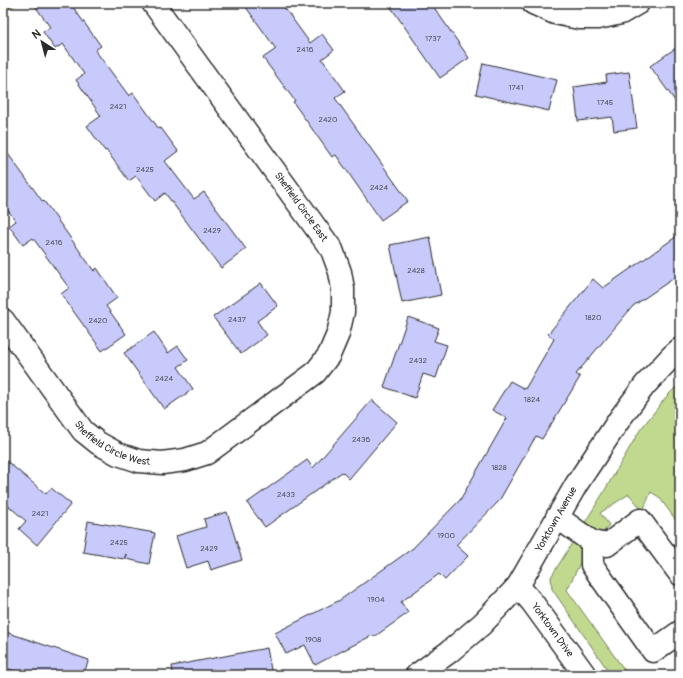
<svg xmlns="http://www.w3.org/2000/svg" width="683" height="678" font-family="Pangolin,sans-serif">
  <rect width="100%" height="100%" fill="#fff"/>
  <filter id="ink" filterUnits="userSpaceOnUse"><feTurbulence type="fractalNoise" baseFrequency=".025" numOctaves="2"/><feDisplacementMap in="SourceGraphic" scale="8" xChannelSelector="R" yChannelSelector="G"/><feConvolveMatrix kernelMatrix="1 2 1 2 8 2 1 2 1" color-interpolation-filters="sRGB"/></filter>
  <g filter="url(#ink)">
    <!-- green -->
    <path fill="#c1d98f" stroke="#76825d" d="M3,3h15l-15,10z
      M680,383v143l-21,-29 -8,-5 -8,19 -14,-17 -29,19 9,12 -26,32 -16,33 61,85h-17l-59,-86 -1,-12 51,-82 38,-65 27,-34z"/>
    <!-- building -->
    <path fill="#c8cafc" stroke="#2b2b2b" d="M33,3h37l31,43 -6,4 34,46 4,-3 26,36 2,-1 17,23 -13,10 29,38 10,-7 42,57 -25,19 -56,-75 -10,8 -19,-25 -7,5 -23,-31 -1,1 -18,-25 14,-10 -25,-36 8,-6 -21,-30 -8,5 -12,-17 7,-5z
      M243,3h38l29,40 12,-9 12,16 -12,9 23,32 -10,7 73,103 -27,19 -45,-65 -4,2 -39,-55 2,-1 -32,-43 13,-9z
      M388,3h43l38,55 -29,20z
      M680,45v63l-30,-42z
      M483,63l74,17 -8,31 -73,-17z
      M629,72l8,56 -23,3 -2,-14 -34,4 -4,-34 33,-5 -1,-7z
      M3,147l40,55 1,-1 50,70 3,-3 20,30 -11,8 20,28 -24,17 -41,-57 8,-6 -36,-50 -10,7 -14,-19 7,-5 -13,-17z
      M680,234v40l-47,32 -57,68 4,3 -38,62 -6,-3 -37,65 -43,44 12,11 -23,24 -6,-6 -38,28 7,11 -34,24 -1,-2 -58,30 -10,-20 -19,9 -11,-21 65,-33 73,-52 47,-48 47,-82 -15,-8 18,-29 15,8 29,-50 -6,-5 45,-55 10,9z
      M430,237l11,58 -39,8 -12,-58z
      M261,283l17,23 -21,15 10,14 -26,19 -28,-37z
      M408,317l31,11 -5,13 13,4 -11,33 -13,-4 -8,24 -31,-11z
      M154,332l14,21 10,-7 10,14 -10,7 15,22 -29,20 -40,-56z
      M372,400l25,22 -48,57 -7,-7 -77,55 -18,-24 60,-43 6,8z
      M3,458l43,36 5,-6 20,16 -34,41 -18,-16 7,-8 -23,-20z
      M227,512l15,48 -31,10 -3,-9 -22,7 -10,-32 30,-9 -2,-8z
      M88,521l67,12 -6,31 -23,-5v-5l-2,5 -41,-7z
      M3,631l86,29 -6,15h-56l-24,-8z
      M267,648l5,27h-99l-1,-9z"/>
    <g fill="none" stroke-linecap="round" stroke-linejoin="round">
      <!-- minor casing -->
      <g stroke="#2b2b2b" stroke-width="25">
        <g id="minor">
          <path d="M533,3l22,10 24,5h19l23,-5 17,-10"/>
          <path id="s1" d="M3,320l80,111 15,12 20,11 21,7 23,2 23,-3 22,-7 108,-80 14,-18 9,-21 5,-22v-23l-3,-17 -8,-22 -179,-247"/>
          <path d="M557,517l35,25 15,3 33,-25 40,54"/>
          <path d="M592,542v23l61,86 27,-19"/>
          <path id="s2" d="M518,586l14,16 53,73"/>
          <path id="s3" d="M417,675l32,-23 33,-28 36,-38 58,-101 45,-68 24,-32 27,-29 8,-7"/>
        </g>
      </g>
      <!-- minor -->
      <use href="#minor" stroke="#fff" stroke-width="22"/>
    </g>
  </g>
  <g text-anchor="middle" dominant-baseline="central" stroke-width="3" stroke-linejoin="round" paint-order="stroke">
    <!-- number labels -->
    <g font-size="8" fill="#52535f">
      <text x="433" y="38">1737</text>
      <text x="305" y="49">2416</text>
      <text x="516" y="87">1741</text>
      <text x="605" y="102">1745</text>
      <text x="118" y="106">2421</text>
      <text x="328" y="119">2420</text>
      <text x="145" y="169">2425</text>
      <text x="379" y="187">2424</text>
      <text x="212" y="230">2429</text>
      <text x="54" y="242">2416</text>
      <text x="416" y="270">2428</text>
      <text x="593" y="317">1820</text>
      <text x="237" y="319">2437</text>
      <text x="98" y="320">2420</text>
      <text x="418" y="360">2432</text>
      <text x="164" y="378">2424</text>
      <text x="532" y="399">1824</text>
      <text x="361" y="439">2436</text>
      <text x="499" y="467">1828</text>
      <text x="286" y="494">2433</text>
      <text x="40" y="513">2421</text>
      <text x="446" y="535">1900</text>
      <text x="119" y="542">2425</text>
      <text x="209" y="548">2429</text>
      <text x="376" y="599">1904</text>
      <text x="313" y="639">1908</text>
    </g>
    <!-- street labels -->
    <g font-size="10" fill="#2b2b2b" stroke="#fff">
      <text transform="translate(301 207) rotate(54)">Sheffield Circle East</text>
      <text stroke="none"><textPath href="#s1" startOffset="169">Sheffield Circle West</textPath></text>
      <text stroke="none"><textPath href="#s3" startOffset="212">Yorktown Avenue</textPath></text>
      <text stroke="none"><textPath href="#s2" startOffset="56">Yorktown Drive</textPath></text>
    </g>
  </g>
  <!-- margin -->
  <rect width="683" height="678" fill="none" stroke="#fff" stroke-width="16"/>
  <rect x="8" y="8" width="667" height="662" fill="none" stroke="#2b2b2b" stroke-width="1.5" filter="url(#ink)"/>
  <!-- north arrow -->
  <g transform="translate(42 42) rotate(324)" stroke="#ffffff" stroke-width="3" paint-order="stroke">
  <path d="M0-3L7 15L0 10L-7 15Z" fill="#2b2b2b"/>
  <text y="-6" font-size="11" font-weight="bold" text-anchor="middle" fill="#2b2b2b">N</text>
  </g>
</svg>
